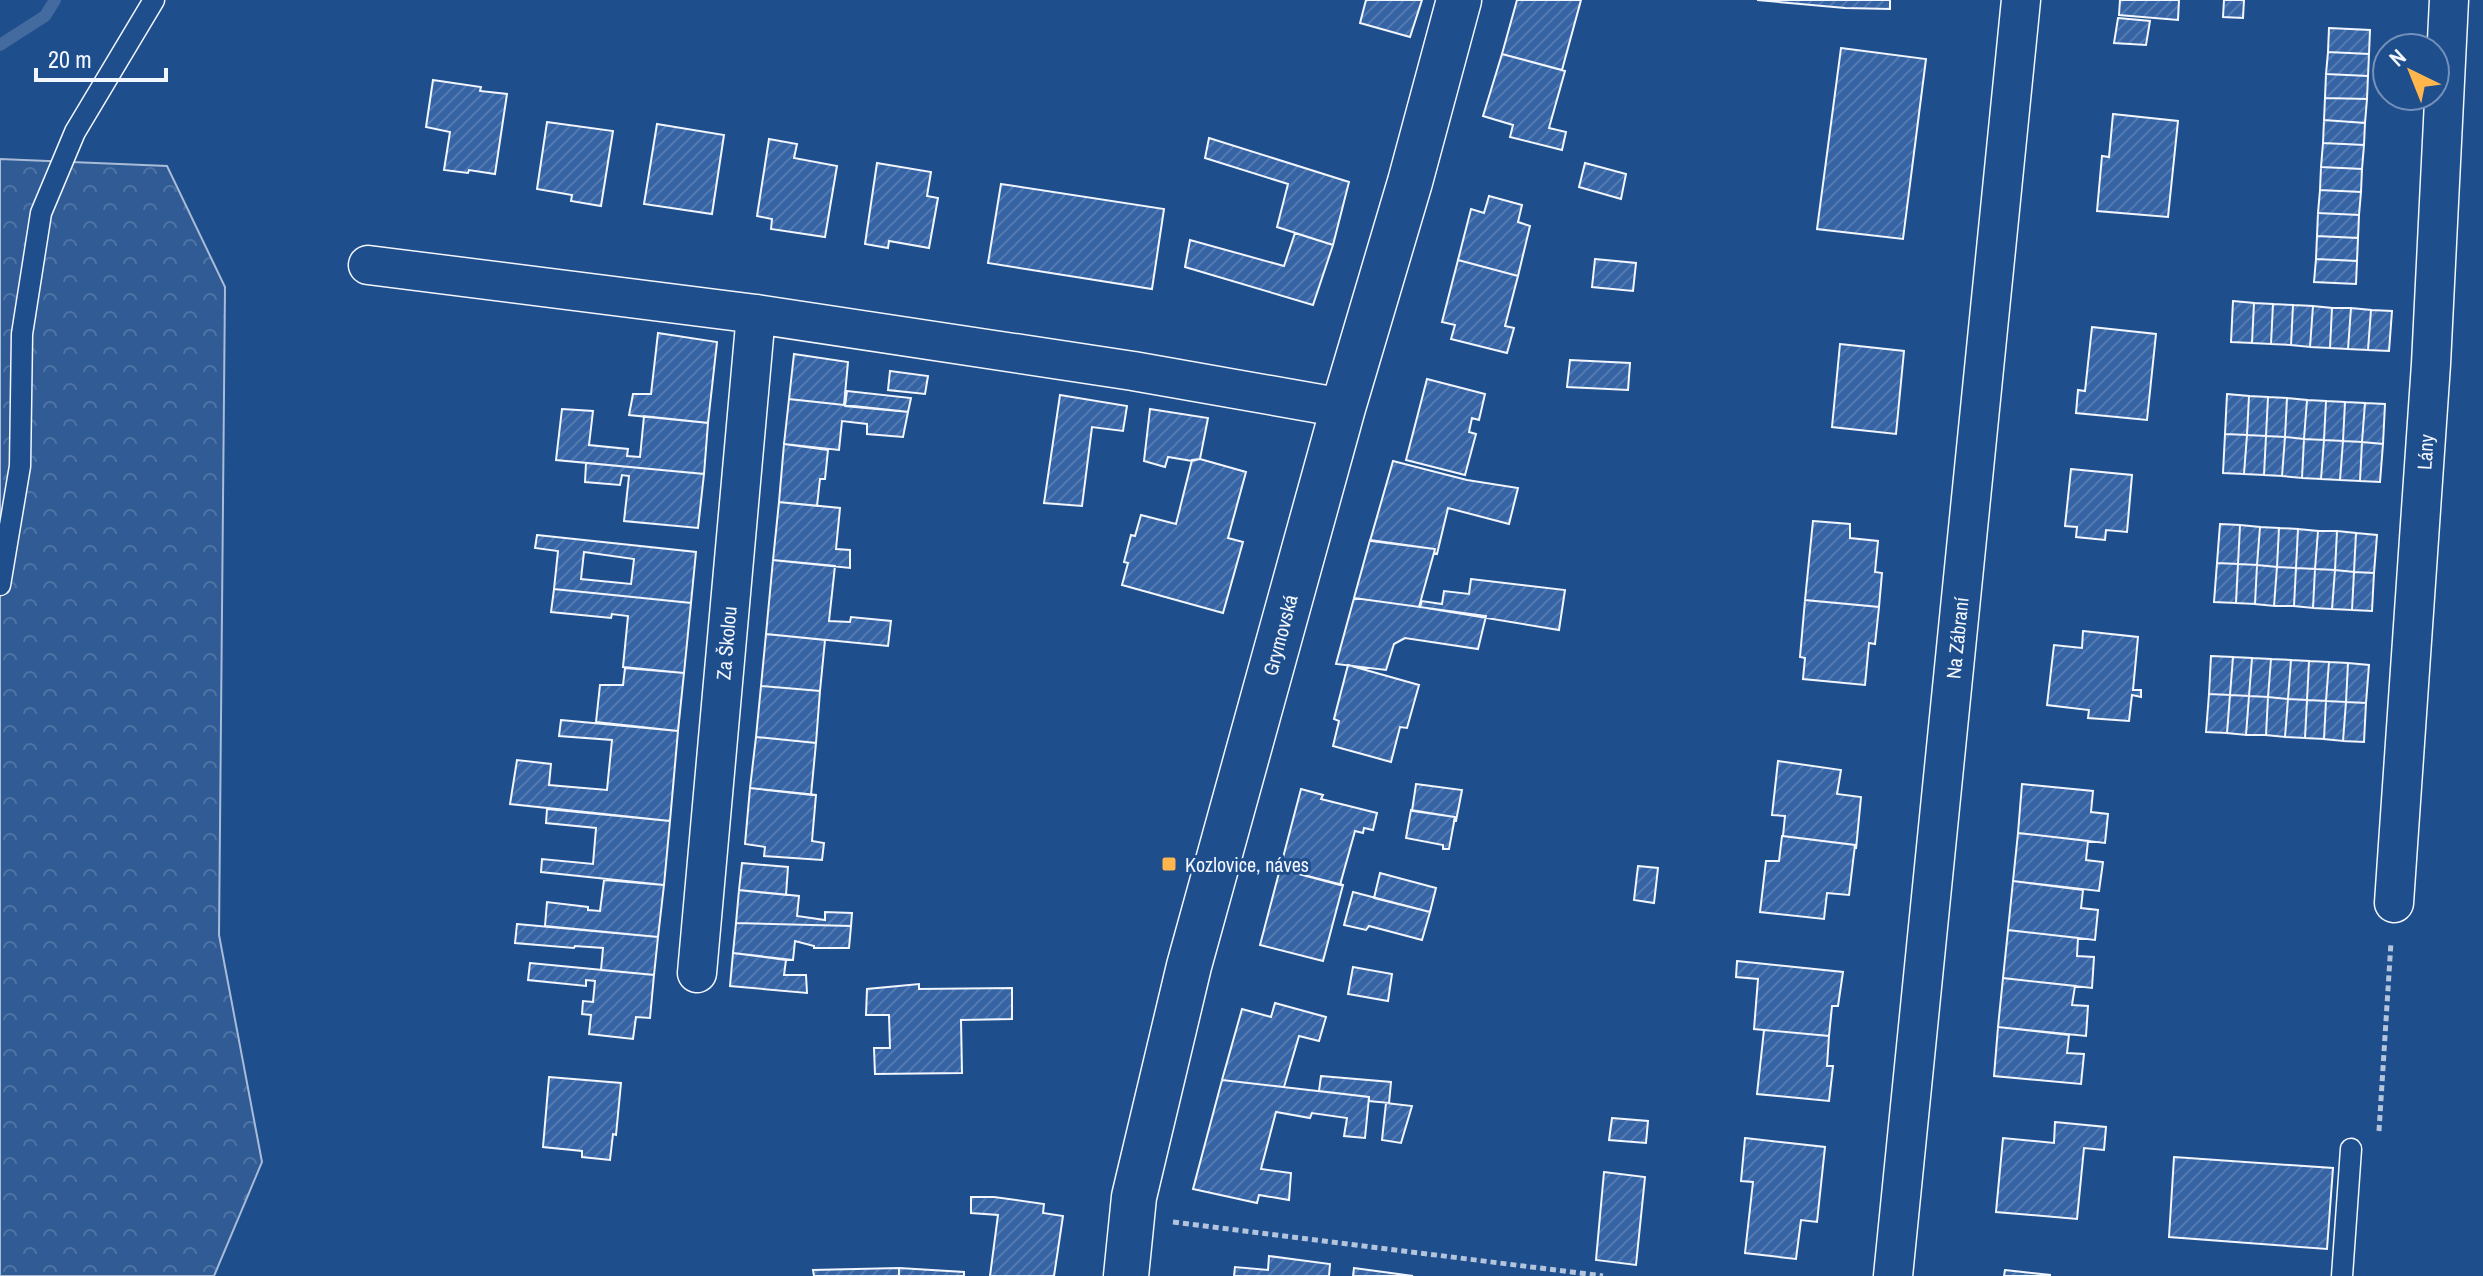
<svg xmlns="http://www.w3.org/2000/svg" width="2483" height="1276" font-family="'Archivo Narrow',sans-serif">
  <defs>
    <pattern id="forest-crowns" width="20" height="18" patternUnits="userSpaceOnUse" patternTransform="scale(2)"><rect width="20" height="18" fill="#305b95"/><path d="M2 6a3 3 0 1 1 6 0M12 15a3 3 0 1 1 6 0" fill="none" stroke="#4e73a5"/></pattern>
    <pattern id="building-hatch" width="6" height="6" patternUnits="userSpaceOnUse" patternTransform="scale(2)"><rect width="6" height="6" fill="#3563a3"/><path d="M-1 1l2-2M0 6l6-6M5 7l2-2" fill="none" stroke="#537ab1"/></pattern>
  </defs>
  <rect width="100%" height="100%" fill="#1f4e8c"/>
  <!-- forest -->
  <path fill="url(#forest-crowns)" stroke="#a8bbd7" stroke-width="2" d="M0,159l167,7 58,121 -6,648 43,227 -48,114h-214z"/>
  <g fill="none" stroke-linecap="round" stroke-linejoin="round">
    <!-- stream -->
    <path stroke="#446ba0" stroke-width="12" d="M0,45l45,-29 10,-16"/>
  </g>
  <!-- building -->
  <path fill="url(#building-hatch)" stroke="#f2f6ff" stroke-width="2" fill-rule="evenodd" d="M1366,0h56l-12,37 -50,-14z
    M1517,0h64l-19,70 -60,-16z
    M1757,0h133v9l-45,-1z
    M2120,0h59l-1,20 -59,-5z
    M2224,0h20l-1,18 -20,-1z
    M2118,18l32,3 -4,24 -32,-2z
    M2329,28l41,2 -1,24 -41,-2z
    M1841,48l85,11 -23,180 -86,-10z
    M2328,52l41,2 -1,22 -42,-2z
    M1502,54l63,17 -16,57 17,4 -4,18 -52,-13 3,-12 -30,-9z
    M2326,74l42,2 -1,23 -42,-1z
    M433,80l48,7 -1,4 27,3 -12,80 -26,-4 -1,3 -24,-3 6,-38 -24,-5z
    M2325,98l42,1 -2,24 -41,-3z
    M2113,114l65,7 -10,96 -71,-6 5,-55 7,1z
    M2324,120l41,3 -1,22 -41,-2z
    M547,122l66,9 -12,75 -30,-5 1,-6 -35,-6z
    M657,124l67,11 -12,79 -68,-10z
    M1209,138l140,44 -16,63 -56,-18 11,-43 -83,-26z
    M769,139l28,5 -3,14 43,8 -12,71 -54,-8 1,-10 -15,-3z
    M2323,143l41,2 -2,24 -41,-2z
    M877,163l54,9 -4,24 11,2 -9,50 -40,-7 -1,7 -23,-4z
    M1585,163l41,11 -5,25 -42,-12z
    M2321,167l41,2 -1,23 -41,-2z
    M1001,184l163,25 -12,80 -164,-26z
    M2320,190l41,2 -2,23 -41,-2z
    M1489,196l33,9 -4,17 12,4 -12,50 -60,-16 13,-51 13,4z
    M2318,213l41,2 -1,23 -41,-2z
    M1295,233l38,12 -20,60 -128,-38 5,-27 94,26z
    M2317,236l41,2 -1,23 -41,-2z
    M1595,259l41,4 -3,28 -41,-4z
    M2316,259l41,2 -1,23 -42,-2z
    M1458,260l60,16 -13,50 9,2 -7,25 -56,-14 4,-14 -13,-3z
    M2233,301l21,2 -2,40 -21,-1z
    M2254,303l19,1 -2,40 -19,-1z
    M2273,304l20,1 -2,40 -20,-1z
    M2293,305l20,1 -3,41 -19,-2z
    M2313,306l19,2 -2,40 -20,-1z
    M2332,308h19l-3,41 -18,-1z
    M2351,308l20,2 -3,40 -20,-1z
    M2371,310l21,1 -3,40 -21,-1z
    M2092,327l64,7 -9,86 -71,-7 2,-23 7,1z
    M658,333l59,9 -9,81 -79,-8 4,-21h18z
    M1840,344l64,7 -8,83 -64,-7z
    M794,354l54,8 -4,43 -55,-6z
    M1570,360l60,3 -2,27 -61,-3z
    M890,371l38,5 -3,18 -37,-4z
    M1427,379l58,15 -6,26 -7,-2 -3,14 7,2 -11,41 -59,-15z
    M847,391l64,7 -3,14 -63,-6z
    M2227,394l22,2 -2,39 -22,-1z
    M1060,395l67,11 -4,25 -31,-4 -10,79 -38,-3z
    M2249,396l19,1 -2,39 -19,-1z
    M2268,397l19,1 -2,39 -19,-1z
    M2287,398l20,2 -3,39 -19,-2z
    M789,399l119,13 -5,25 -36,-3v-10l-25,-3 -3,29 -55,-6z
    M2307,400l19,1 -2,39 -20,-1z
    M2326,401l19,1 -2,39 -19,-1z
    M2345,402l20,1 -3,39 -19,-1z
    M2365,403l20,1 -2,40 -21,-2z
    M562,409l31,2 -4,34 39,4 -1,7 13,1 4,-41 64,7 -4,51 -148,-14z
    M1150,409l58,9 -8,41 -8,2 -24,-4 -3,10 -21,-6z
    M2225,434l22,1 -3,39 -21,-1z
    M2247,435l19,1 -2,39 -20,-1z
    M2266,436l19,1 -3,39 -18,-1z
    M2285,437l19,2 -2,39 -20,-2z
    M2304,439l20,1 -3,39 -19,-1z
    M2324,440l19,1 -3,39 -19,-1z
    M2343,441l19,1 -2,39 -20,-1z
    M2362,442l21,2 -3,38 -20,-1z
    M784,444l44,6 -3,29h-5l-3,27 -38,-4z
    M1200,459l46,13 -18,66 15,4 -20,71 -101,-28 6,-22 -4,-1 7,-27 4,1 6,-21 35,9 16,-64z
    M1393,461l74,19 51,8 -9,36 -61,-16 -11,46 -3,-1 1,-4 -65,-8z
    M586,463l118,11 -6,54 -74,-7 5,-45 -7,-1 -2,10 -35,-3z
    M2071,469l61,6 -5,57 -21,-2 -1,10 -29,-3 1,-10 -12,-1z
    M779,502l61,6 -4,41 14,1v18l-77,-8z
    M1813,521l37,3v14l28,3 -3,31 7,1 -3,34 -74,-7z
    M2220,524l20,1 -2,39 -21,-1z
    M2240,525l20,2 -3,38 -19,-1z
    M2260,527l19,1 -2,39 -20,-2z
    M2279,528l19,1 -2,39 -19,-1z
    M2298,529l20,2 -3,38 -19,-1z
    M2318,531h19l-2,39 -20,-1z
    M2337,531l19,2 -2,39 -19,-2z
    M2356,533l21,2 -3,38 -20,-1z
    M537,535l159,17 -5,51 -137,-14 4,-38 -23,-3zM584,552l50,7 -3,25 -50,-5z
    M1370,540l65,9 -16,58 -65,-9z
    M773,560l62,6 -6,55 21,1 1,-5 40,4 -3,25 -122,-12z
    M2217,563l21,1 -2,39 -22,-1z
    M2238,564l19,1 -2,39 -19,-1z
    M2257,565l20,2 -3,39 -19,-2z
    M2277,567l19,1 -2,38h-20z
    M2296,568l19,1 -2,39 -19,-2z
    M2315,569l20,1 -3,39 -19,-1z
    M2335,570l19,2 -2,38 -20,-1z
    M2354,572l20,1 -2,38 -20,-1z
    M1471,579l94,11 -6,40 -139,-23 2,-6 20,3 2,-13 25,3z
    M554,589l137,14 -7,70 -61,-6 5,-51 -16,-2 -1,4 -60,-6z
    M1354,598l132,18 -8,33 -73,-11 -11,6 -8,26 -50,-6z
    M1805,600l74,7 -4,37 -6,-1 -4,42 -62,-6 2,-21 -5,-1z
    M2083,631l55,6 -5,53h8v7l-9,-2 -3,26 -41,-3 1,-8 -42,-5 7,-60 28,3z
    M766,634l59,6 -5,51 -59,-5z
    M2211,656l22,1 -3,38 -21,-1z
    M2233,657l19,1 -3,38 -19,-1z
    M2252,658l19,1 -3,38 -19,-1z
    M2271,659l20,1 -3,39 -20,-2z
    M2291,660l18,1 -2,39 -19,-1z
    M2309,661l20,1 -3,39 -19,-1z
    M2329,662l19,1 -2,39 -20,-1z
    M2348,663l21,2 -3,38 -20,-1z
    M1348,665l71,20 -12,43 -7,-1 -9,35 -58,-16 6,-25 -5,-2z
    M625,668l59,5 -6,58 -82,-9 4,-37h23z
    M761,686l59,5 -4,52 -60,-6z
    M2209,694l21,1 -3,38 -21,-1z
    M2230,695l19,1 -3,39 -19,-2z
    M2249,696l19,1 -2,38h-20z
    M2268,697l20,2 -3,38 -19,-2z
    M2288,699l19,1 -2,38 -20,-1z
    M2307,700l19,1 -2,38 -19,-1z
    M2326,701l20,1 -3,39 -19,-2z
    M2346,702l20,1 -2,39 -21,-1z
    M561,720l117,11 -8,90 -160,-17 7,-44 34,4 -2,21 58,5 5,-50 -53,-4z
    M756,737l60,6 -5,52 -61,-7z
    M1778,761l63,9 -4,24 24,3 -5,52 -1,-4 -72,-9 2,-20 -13,-1z
    M1416,784l46,6 -6,31h-2l1,-4 -43,-6z
    M2022,784l71,7 -2,21 17,2 -3,29 -87,-10z
    M750,788l66,7 -4,46 12,2 -2,17 -58,-4 1,-9 -20,-3z
    M1301,789l22,6 -2,4 56,14 -4,17 -9,-2 -1,5 -8,-2 -15,54 -60,-16z
    M547,809l123,12 -6,64 -123,-13 1,-13 51,5 3,-36 -50,-5z
    M1411,810l44,7 -6,32h-6v-4l-37,-7z
    M2018,833l70,8 -2,19 17,2 -4,29 -86,-10z
    M1782,836l73,9 -6,50 -22,-2 -3,26 -64,-7 6,-51h13z
    M742,863l46,4 -2,28 -47,-5z
    M1638,866l20,2 -4,35 -20,-3z
    M1280,869l63,16 -20,76 -63,-16z
    M1380,873l56,15 -6,24 -56,-14z
    M604,880l60,5 -6,52 -113,-11 2,-24 41,5v3l12,1z
    M2013,881l70,9 -2,18 17,2 -3,30 -87,-10z
    M739,890l60,6 -2,20 28,4v-8l27,1 -1,13 -115,-3z
    M1353,892l77,20 -8,28 -53,-14 -3,4 -22,-5z
    M736,923l115,3 -2,22h-35v-2l-19,-5 -2,19 -60,-7z
    M517,924l141,13 -4,38 -53,-5 2,-22 -28,-2 -1,2 -59,-5z
    M2008,930l70,8 -1,18 17,1 -2,31 -89,-10z
    M733,953l53,7 -2,15h22l1,18 -77,-7z
    M1737,961l106,11 -5,34h-6l-3,30 -75,-7 4,-50 -22,-2z
    M530,963l124,12 -4,43 -14,-1 -3,22 -44,-5 2,-19 -9,-1 1,-13 10,1 2,-21 -9,-1v6l-58,-6z
    M1353,967l39,7 -4,27 -40,-7z
    M2003,978l72,8 -3,19 16,1 -2,30 -88,-9z
    M919,984v5l93,-1v31l-51,1 1,53 -87,1 -1,-26h16l-1,-33h-23l1,-26z
    M1275,1003l51,14 -7,24 -20,-5 -15,51 -62,-7 20,-71 29,8z
    M1998,1027l71,8 -2,18 17,1 -3,30 -87,-8z
    M1764,1030l65,6 -2,30h6l-4,35 -72,-7z
    M1321,1076l70,6 -2,21 -20,-2v-4l-50,-6z
    M549,1077l72,6 -5,52 -3,-1 -3,26 -28,-3v-6l-39,-4z
    M1222,1080l147,17 -4,41 -21,-2 3,-18 -35,-5 -2,5 -34,-6 -15,57 30,4 -2,27 -30,-5 -2,8 -64,-14z
    M1386,1103l26,3 -11,37 -19,-3z
    M1612,1118l36,3 -2,22 -37,-3z
    M2055,1122l51,5 -2,23 -20,-2 -7,71 -81,-7 7,-74 51,5z
    M1745,1138l80,9 -8,75 -16,-2 -5,39 -51,-6 8,-71 -12,-1z
    M2174,1157l159,11 -6,81 -158,-12z
    M1604,1172l41,5 -9,88 -40,-5z
    M971,1197h23l50,7 -1,9 20,3 -9,60h-64l8,-61 -27,-2z
    M1269,1256l61,8 -1,12h-95l1,-9 33,3z
    M899,1268l65,4v4h-65z
    M899,1268v8h-85l-1,-6z
    M1354,1268l59,8h-60z
    M2005,1270l45,5v1h-46z"/>
  <g fill="none" stroke-linecap="round" stroke-linejoin="round">
    <!-- service casing -->
    <g stroke="#f2f6ff" stroke-width="23">
      <path id="service" d="M0,585l20,-119 2,-132 19,-121 34,-81 79,-132
        M2342,1276l9,-127"/>
    </g>
    <!-- minor casing -->
    <g stroke="#f2f6ff" stroke-width="41">
      <path id="minor" d="M368,265l388,49 377,57 210,37
        M2394,903l37,-539 18,-364
        M697,973l59,-659
        M1893,1276l128,-1276"/>
    </g>
    <!-- secondary casing -->
    <g stroke="#f2f6ff" stroke-width="47">
      <path id="secondary" d="M1126,1276l8,-79 55,-231 154,-558 67,-226 49,-182"/>
    </g>
    <!-- path -->
    <path stroke="#b3c4dc" stroke-width="5" stroke-dasharray="6 4" stroke-linecap="butt" d="M2379,1131l12,-189
      M1173,1222l430,54"/>
    <!-- service -->
    <use href="#service" stroke="#1f4e8c" stroke-width="20"/>
    <!-- minor -->
    <use href="#minor" stroke="#1f4e8c" stroke-width="38"/>
    <!-- secondary -->
    <use href="#secondary" stroke="#1f4e8c" stroke-width="44"/>
  </g>
  <!-- markers -->
  <rect fill="#ffb74d" stroke="#1f4e8c" stroke-width="3" x="1161" y="856" width="16" height="16" rx="4"/>
  <g text-anchor="middle" dominant-baseline="central" stroke-width="6" stroke-linejoin="round" paint-order="stroke">
    <!-- street labels -->
    <g font-size="20" fill="#f2f6ff" stroke="#1f4e8c">
      <text transform="translate(2425 452) rotate(-86)">Lány</text>
      <text transform="translate(1280 635) rotate(-75)">Grymovská</text>
      <text transform="translate(1957 638) rotate(-84)">Na Zábraní</text>
      <text transform="translate(726 643) rotate(-85)">Za Školou</text>
    </g>
    <!-- poi labels -->
    <g font-size="20" fill="#f2f6ff" stroke="#1f4e8c" text-anchor="start">
      <text x="1185" y="864">Kozlovice, náves</text>
    </g>
  </g>
  <!-- north arrow -->
  <g transform="translate(2411 72) rotate(317)"><circle r="38" fill="#1f4e8c" stroke="#7391ba" stroke-width="2"/>
  <path d="M0-6L14 30L0 20L-14 30Z" fill="#ffb74d"/>
  <text y="-12" font-size="22" font-weight="bold" text-anchor="middle" fill="#f2f6ff">N</text>
  </g>
  <!-- scale -->
  <path d="M36 68v12h130v-12" fill="none" stroke="#f2f6ff" stroke-width="4"/>
  <text x="48" y="68" font-size="24" fill="#f2f6ff" stroke="#1f4e8c" stroke-width="6" paint-order="stroke">20 m</text>
</svg>
